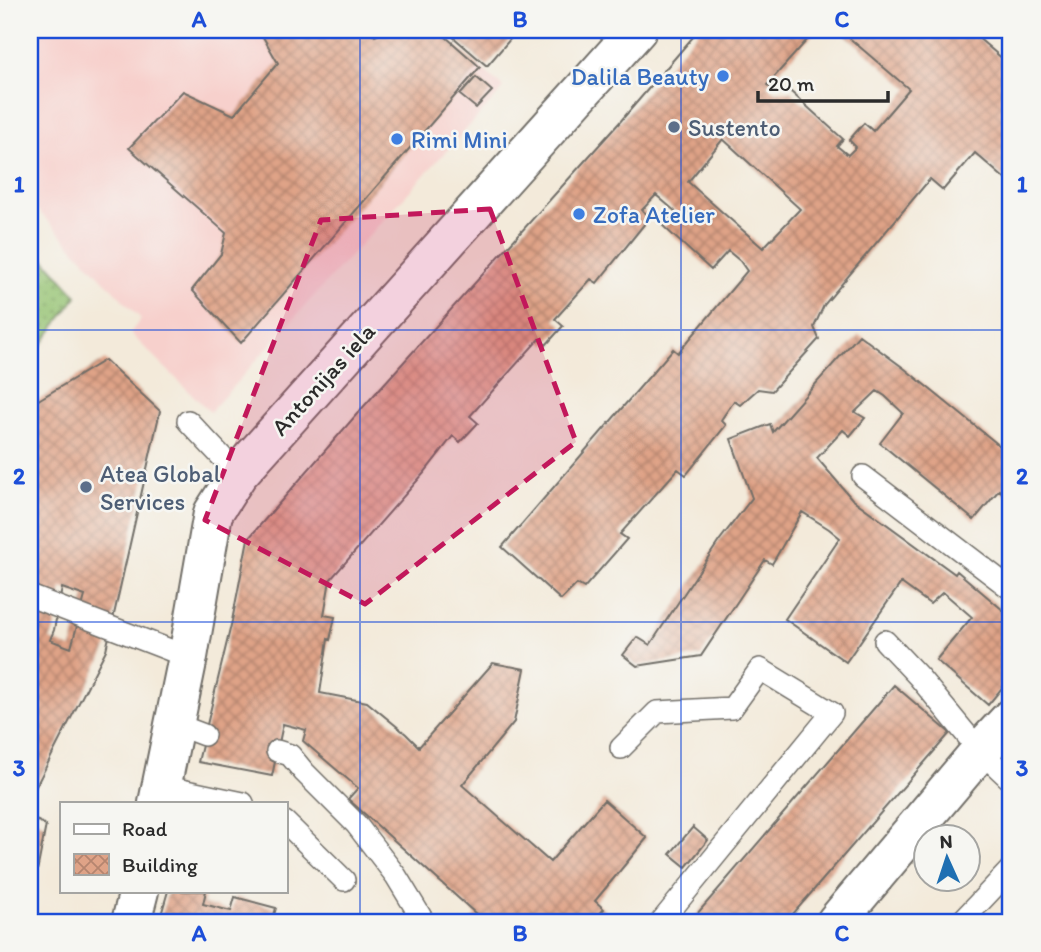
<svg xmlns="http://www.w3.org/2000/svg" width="1041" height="952" font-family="Itim,sans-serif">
  <defs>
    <pattern id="grass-dots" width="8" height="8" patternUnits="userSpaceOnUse" patternTransform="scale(1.75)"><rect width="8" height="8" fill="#94c271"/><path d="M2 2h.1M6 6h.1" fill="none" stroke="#799e5d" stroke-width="1.8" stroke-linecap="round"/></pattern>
    <pattern id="building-cross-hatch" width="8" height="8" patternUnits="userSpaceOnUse" patternTransform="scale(1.75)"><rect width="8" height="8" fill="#dfa387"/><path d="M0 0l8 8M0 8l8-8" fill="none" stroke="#b5856f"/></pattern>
  </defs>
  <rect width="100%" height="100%" fill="#f6f6f2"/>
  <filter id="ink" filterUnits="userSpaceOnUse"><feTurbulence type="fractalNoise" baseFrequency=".0143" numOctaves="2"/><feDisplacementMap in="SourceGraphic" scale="14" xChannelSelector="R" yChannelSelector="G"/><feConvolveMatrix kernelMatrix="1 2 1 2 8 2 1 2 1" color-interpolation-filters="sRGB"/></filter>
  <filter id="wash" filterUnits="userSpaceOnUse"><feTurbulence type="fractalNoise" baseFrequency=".00686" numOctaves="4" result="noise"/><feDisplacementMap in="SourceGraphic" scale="28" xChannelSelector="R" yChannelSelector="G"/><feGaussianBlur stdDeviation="1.57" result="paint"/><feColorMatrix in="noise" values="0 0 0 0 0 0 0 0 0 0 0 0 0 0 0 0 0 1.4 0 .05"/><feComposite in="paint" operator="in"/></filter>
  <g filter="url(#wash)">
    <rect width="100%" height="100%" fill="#f3eada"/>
    <!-- built -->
    <path fill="#f7d0cc" d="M30,30h408l66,58 -164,179 -130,145 -80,-79 11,-14 -111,-117z"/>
    <!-- grass -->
    <path fill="url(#grass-dots)" stroke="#60764e" stroke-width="2" d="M36,250l41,46 -47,64v-108z"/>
    <g id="blocks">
      <!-- building -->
      <path fill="url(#building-cross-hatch)" fill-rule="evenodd" d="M259,30h110l6,6 14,-6h49l42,37 -239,276 -49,-53 29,-36 5,-21 -97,-85 54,-57 51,24 44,-52z
        M445,30h73l-31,36z
        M699,30h117l-49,55 8,7 15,-1 53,48 -6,7 11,9 8,-8 -7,-7 15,-17 9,8 36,-42 -69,-59h129l42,36v106l-6,7 -30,-26 -32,37 -13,-11 -106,126 -10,22 5,12 -47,52 -14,-2 -18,16 -6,-4 -13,19 5,5 -40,50 -8,-6 -58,65 7,5 -43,49 -7,-4 -16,16 -59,-53 171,-198 5,4 69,-82 -7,-10 -12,-10 -17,19 -48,-44 13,-14 -20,-17 -14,15 8,7 -53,66 -6,-4 -36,40 8,7 -17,19 -7,-6 -69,77 8,7 -18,19 -7,-6 -29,37 -94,107 -6,35 11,2 -5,23 -2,-1 -8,54 47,9 39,32 13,13 74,-84 32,6 -11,53 -52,63 88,77 54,-62 43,38 -52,63 9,8 -11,13h-123l6,-8 -128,-115 10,-11 -55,-47 3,-11 -23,-6 -11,52 -74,-14 34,-141 16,-82 109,-125 262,-291zM723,139l77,70 -37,39 -75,-66z
        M476,77l16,14 -16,17 -16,-13z
        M859,335l46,34 106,86v41l-2,2 -10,-8 -25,30 -94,-77 23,-30 -18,-17 -8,-5 -22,21 10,6 -15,18 -7,-6 -26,28 35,41 103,75 2,-3 54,46v60l-23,28 -52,-45 36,-43 -29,-25 -13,12 -29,-21 -55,79 -61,-43 55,-81 -11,-9 -27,-17 -30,52 -7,-4 -64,96 -64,10 -14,-11 14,-18 13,8 69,-104 33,-43 -21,-59 39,-15 3,8z
        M105,360l55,51 -54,239 -74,144 -2,-1v-212l2,-18h-2v-158zM62,588l23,8 -14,52 -21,-8 4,-10z
        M894,685l56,48 -164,189h-96z
        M30,817l16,8 -12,62 -4,12z
        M693,827l15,13 -22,27 -16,-13z
        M168,891h38l-3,13 28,7 4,-14 41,11 -4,14h-113z"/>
    </g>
  </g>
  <g filter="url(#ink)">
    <use href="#blocks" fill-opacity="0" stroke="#716e68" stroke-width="2"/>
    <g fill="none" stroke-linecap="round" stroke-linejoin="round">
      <!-- service casing -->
      <g stroke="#716e68" stroke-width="24">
        <path id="service" d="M188,421l50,53
          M863,476l148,113
          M30,596l158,61
          M885,641l34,36 61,74 31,29
          M175,724l29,11
          M621,748l36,-36 75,-4 28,-39 72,44 -171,209
          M277,751l13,4 14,17 52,52 40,52 28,46
          M162,786l81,17
          M285,822l59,58
          M961,922l50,-53"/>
      </g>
      <!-- minor casing -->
      <g stroke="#716e68" stroke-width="42">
        <path id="minor" d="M158,803l30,-146 25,-144 25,-39 399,-444
          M131,922l8,-31
          M836,922l144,-171 31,-33"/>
      </g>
      <!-- service -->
      <use href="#service" stroke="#fff" stroke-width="21"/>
      <!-- minor -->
      <use href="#minor" stroke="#fff" stroke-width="38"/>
    </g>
  </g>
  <!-- marked area -->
  <path fill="#c2185b" fill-opacity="0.2" stroke="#c2185b" stroke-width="5" stroke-dasharray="14 9" stroke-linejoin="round" d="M490,209l86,233 -211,162 -160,-84 116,-300z"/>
  <!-- grid -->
  <path fill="none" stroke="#1d4ed8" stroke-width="2" stroke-opacity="0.55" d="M360,30v892M681,30v892M30,330h981M30,622h981"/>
  <!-- markers -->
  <g fill="#3f7fe0" stroke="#f6f6f2" stroke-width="2.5">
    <circle cx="723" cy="76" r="7"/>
    <circle cx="397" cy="139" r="7"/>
    <circle cx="579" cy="214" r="7"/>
  </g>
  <g fill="#5c6f8a" stroke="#f6f6f2" stroke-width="2.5">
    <circle cx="674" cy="127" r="7"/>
    <circle cx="86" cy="487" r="7"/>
  </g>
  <g text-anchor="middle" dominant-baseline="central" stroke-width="5" stroke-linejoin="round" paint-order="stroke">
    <!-- shop labels -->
    <g font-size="24" fill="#366cbe" stroke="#f6f6f2" text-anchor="start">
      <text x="709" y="76" text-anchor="end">Dalila Beauty</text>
      <text x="411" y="139">Rimi Mini</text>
      <text x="593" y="214">Zofa Atelier</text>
    </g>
    <!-- service labels -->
    <g font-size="24" fill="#4e5e75" stroke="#f6f6f2" text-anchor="start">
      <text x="688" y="127">Sustento</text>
      <text x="100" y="473">Atea Global<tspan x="100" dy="28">Services</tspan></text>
    </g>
    <!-- street labels -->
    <g font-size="24" fill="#2b2b2b" stroke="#f6f6f2">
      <text transform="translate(323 379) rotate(-48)">Antonijas iela</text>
    </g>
  </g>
  <!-- margin -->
  <rect width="1041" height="952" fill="none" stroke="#f6f6f2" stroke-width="77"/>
  <!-- legend -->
  <rect x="60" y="802" width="228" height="91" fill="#f6f6f2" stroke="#a5a5a2" stroke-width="2"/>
  <rect x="74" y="824" width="35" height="10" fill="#ffffff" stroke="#a5a5a2" stroke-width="2"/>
  <text x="122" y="836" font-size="21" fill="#2b2b2b">Road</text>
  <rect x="74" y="854" width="35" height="21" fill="url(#building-cross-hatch)" stroke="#a5a5a2" stroke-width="2"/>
  <text x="122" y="872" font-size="21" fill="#2b2b2b">Building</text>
  <!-- north arrow -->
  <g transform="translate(947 858) rotate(357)"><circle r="33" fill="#f6f6f2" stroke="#a5a5a2" stroke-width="2"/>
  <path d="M0-5L12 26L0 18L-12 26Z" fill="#1f6fb2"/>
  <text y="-10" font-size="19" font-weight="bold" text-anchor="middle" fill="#2b2b2b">N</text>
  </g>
  <!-- scale -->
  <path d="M758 91v10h130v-10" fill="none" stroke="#2b2b2b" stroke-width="3.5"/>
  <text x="768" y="91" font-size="21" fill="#2b2b2b" stroke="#f6f6f2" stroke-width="5" paint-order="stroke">20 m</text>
  <rect x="38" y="38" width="964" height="876" fill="none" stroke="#1d4ed8" stroke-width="2.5"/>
  <g font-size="23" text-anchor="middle" font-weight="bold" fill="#1d4ed8">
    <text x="199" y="27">A</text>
    <text x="520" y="27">B</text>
    <text x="842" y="27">C</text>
    <text x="19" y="192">1</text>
    <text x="1022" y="192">1</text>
    <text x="19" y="484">2</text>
    <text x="1022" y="484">2</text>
    <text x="19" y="776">3</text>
    <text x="1022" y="776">3</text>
    <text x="199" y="941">A</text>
    <text x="520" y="941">B</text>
    <text x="842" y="941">C</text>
  </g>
</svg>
